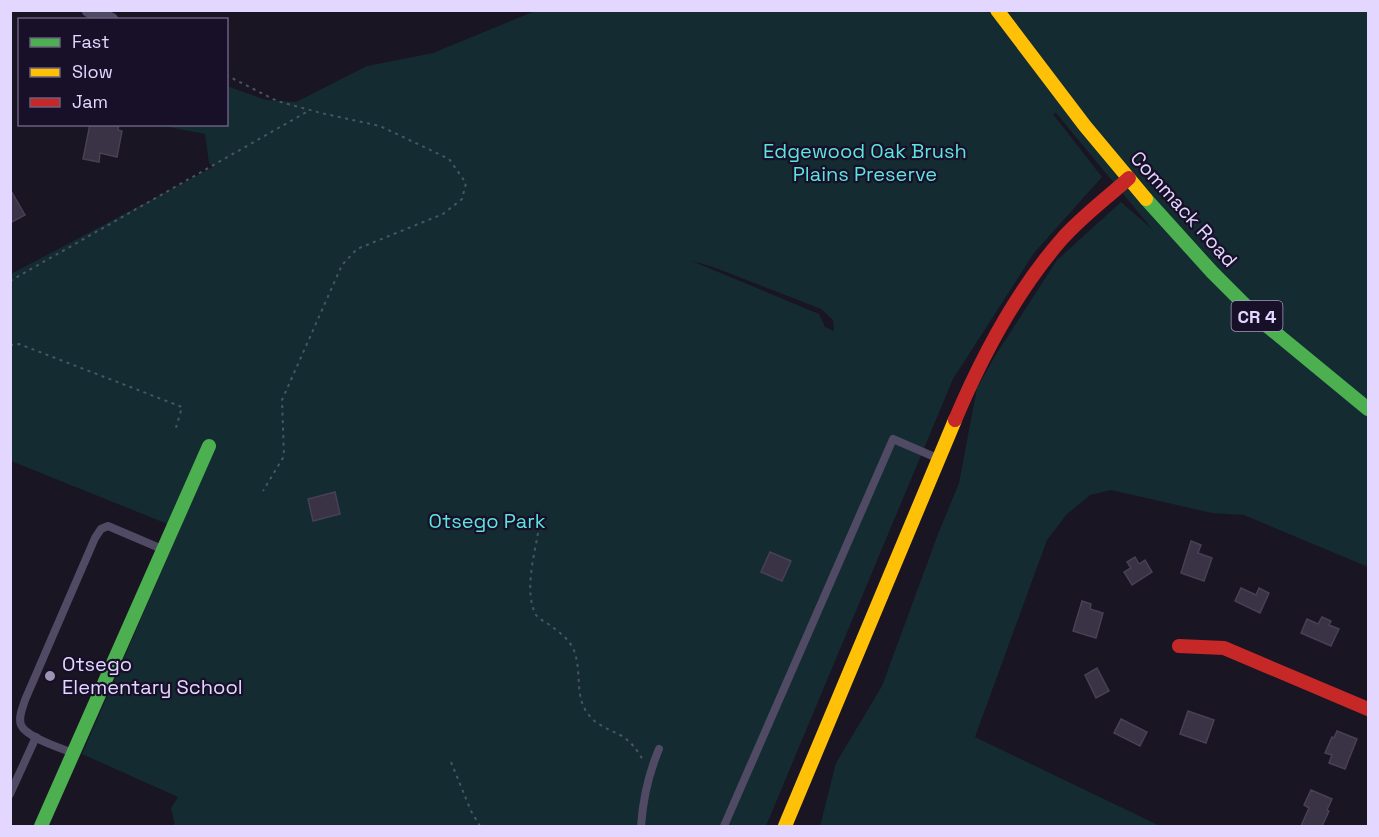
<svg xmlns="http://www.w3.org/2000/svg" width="1379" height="837" font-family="'Space Grotesk',sans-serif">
  <rect width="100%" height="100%" fill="#1a1523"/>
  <!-- green -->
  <path fill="#132b31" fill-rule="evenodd" d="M535,11h833v556l-124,-52 -32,-2 -101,-23 -21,5 -24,20 -19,25 -72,197 185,89h-340l16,-63 46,-77 56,-152 21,-51 18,-95 18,-32 62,-96 64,-58 32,28 -97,-117 -3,1 49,63 -68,76 -81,126 -187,447h-591l-4,-18 7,-11 -96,-43 98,-225 -169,-68v-187l202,-107 -4,-4 -4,-29 -47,-9 68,-1 1,-38 39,14 30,2 71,-36 66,-13zM692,261l21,6 108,42 12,11 1,11 -9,-4 -6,-13z"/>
  <!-- building -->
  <path fill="#393345" stroke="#484056" stroke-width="1.5" d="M90,124h29l-1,6 4,1 -5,26 -17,-4 -1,9 -16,-3z
    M10,189l15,26 -15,8z
    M335,492l5,22 -27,7 -5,-22z
    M1191,541l10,4 -3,8 14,5 -8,23 -23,-8z
    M770,552l21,9 -9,20 -21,-9z
    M1135,557l4,7 6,-4 7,12 -20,13 -8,-13 7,-4 -4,-6z
    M1241,588l15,7 3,-7 10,5 -9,20 -25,-12z
    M1082,601l9,3 -1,5 13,4 -7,25 -23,-7z
    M1322,617l9,4 -2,4 10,4 -8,17 -30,-13 6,-14 11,5z
    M1097,668l12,23 -13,7 -11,-23z
    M1188,711l26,9 -8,23 -26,-9z
    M1121,719l26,13 -7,14 -26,-13z
    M1337,731l20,8 -12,30 -16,-6 3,-8 -7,-2 7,-16 2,1z
    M1311,790l21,9 -5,11 2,1 -7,15h-21l8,-18 -5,-3z"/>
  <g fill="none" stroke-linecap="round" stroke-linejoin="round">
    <!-- path -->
    <path stroke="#4b5465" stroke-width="2" stroke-dasharray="3 4.5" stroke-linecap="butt" d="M226,75l51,26 44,12 59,13 69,33 17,24 -4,16 -19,15 -86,35 -15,16 -60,135 2,56 -21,35
      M10,281l300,-171
      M10,345l9,-1 163,63 -7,24
      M538,533c-4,23 -14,60 -2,82 2,3 7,6 11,8 12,9 26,18 29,34 5,19 -1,42 13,58 7,10 20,14 31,20 11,6 18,16 24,27
      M451,762l20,49 9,15"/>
    <!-- lane -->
    <path stroke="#504a64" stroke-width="8" d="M73,753c-13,-5 -47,-16 -52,-28 -3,-8 2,-18 4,-25l70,-162 6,-9 7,-3 54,23
      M10,794l26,-57
      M641,826c2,-28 7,-51 18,-77
      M724,826l169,-387 44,19"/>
    <!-- street -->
    <path stroke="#504a64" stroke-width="15" d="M89,10l22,10"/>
    <!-- fast -->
    <path stroke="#4caf50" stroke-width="14" d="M1146,199l66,73 48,48 108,89
      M41,826l168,-380"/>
    <!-- slow -->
    <path stroke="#ffc107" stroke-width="14" d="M997,10l88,116 61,73
      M785,826l170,-406"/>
    <!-- jam -->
    <path stroke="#c62828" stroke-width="14" d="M955,420c27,-64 60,-127 106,-180 20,-23 46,-42 68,-62
      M1179,646l45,2 144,61"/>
  </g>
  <!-- markers -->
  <circle fill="#9d93b2" stroke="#180f29" stroke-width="2" cx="50" cy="676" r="6"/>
  <g text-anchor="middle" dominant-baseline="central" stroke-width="4.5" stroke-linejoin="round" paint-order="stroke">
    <!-- shield labels -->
    <rect fill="#180f29" stroke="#a69bbf" stroke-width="1.5" x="1231.5" y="301" width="51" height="30" rx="4.5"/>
    <g font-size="18" font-weight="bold" fill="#e3d7ff">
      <text x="1257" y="316">CR 4</text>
    </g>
    <!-- park labels -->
    <g font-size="20" fill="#5ce5de" stroke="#180f29">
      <text x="865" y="151">Edgewood Oak Brush<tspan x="865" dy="23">Plains Preserve</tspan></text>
      <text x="487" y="521">Otsego Park</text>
    </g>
    <!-- street labels -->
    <g font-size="20" fill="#e3d7ff" stroke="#180f29">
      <text transform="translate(1184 209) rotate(48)">Commack Road</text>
    </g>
    <!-- poi labels -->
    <g font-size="20" fill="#e3d7ff" stroke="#180f29" text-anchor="start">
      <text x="62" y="664">Otsego<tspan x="62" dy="23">Elementary School</tspan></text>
    </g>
  </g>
  <!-- border -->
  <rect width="1379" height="837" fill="none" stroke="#e3d7ff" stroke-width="24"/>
  <!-- legend -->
  <rect x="18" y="18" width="210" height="108" fill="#180f29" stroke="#695f7f" stroke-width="1.5"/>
  <rect x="30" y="38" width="30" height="9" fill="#4caf50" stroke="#695f7f" stroke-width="1.5"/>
  <text x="72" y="48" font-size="18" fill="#e3d7ff">Fast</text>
  <rect x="30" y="68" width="30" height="9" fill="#ffc107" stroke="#695f7f" stroke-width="1.5"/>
  <text x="72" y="78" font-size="18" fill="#e3d7ff">Slow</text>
  <rect x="30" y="98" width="30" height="9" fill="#c62828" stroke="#695f7f" stroke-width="1.5"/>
  <text x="72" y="108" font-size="18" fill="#e3d7ff">Jam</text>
</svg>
